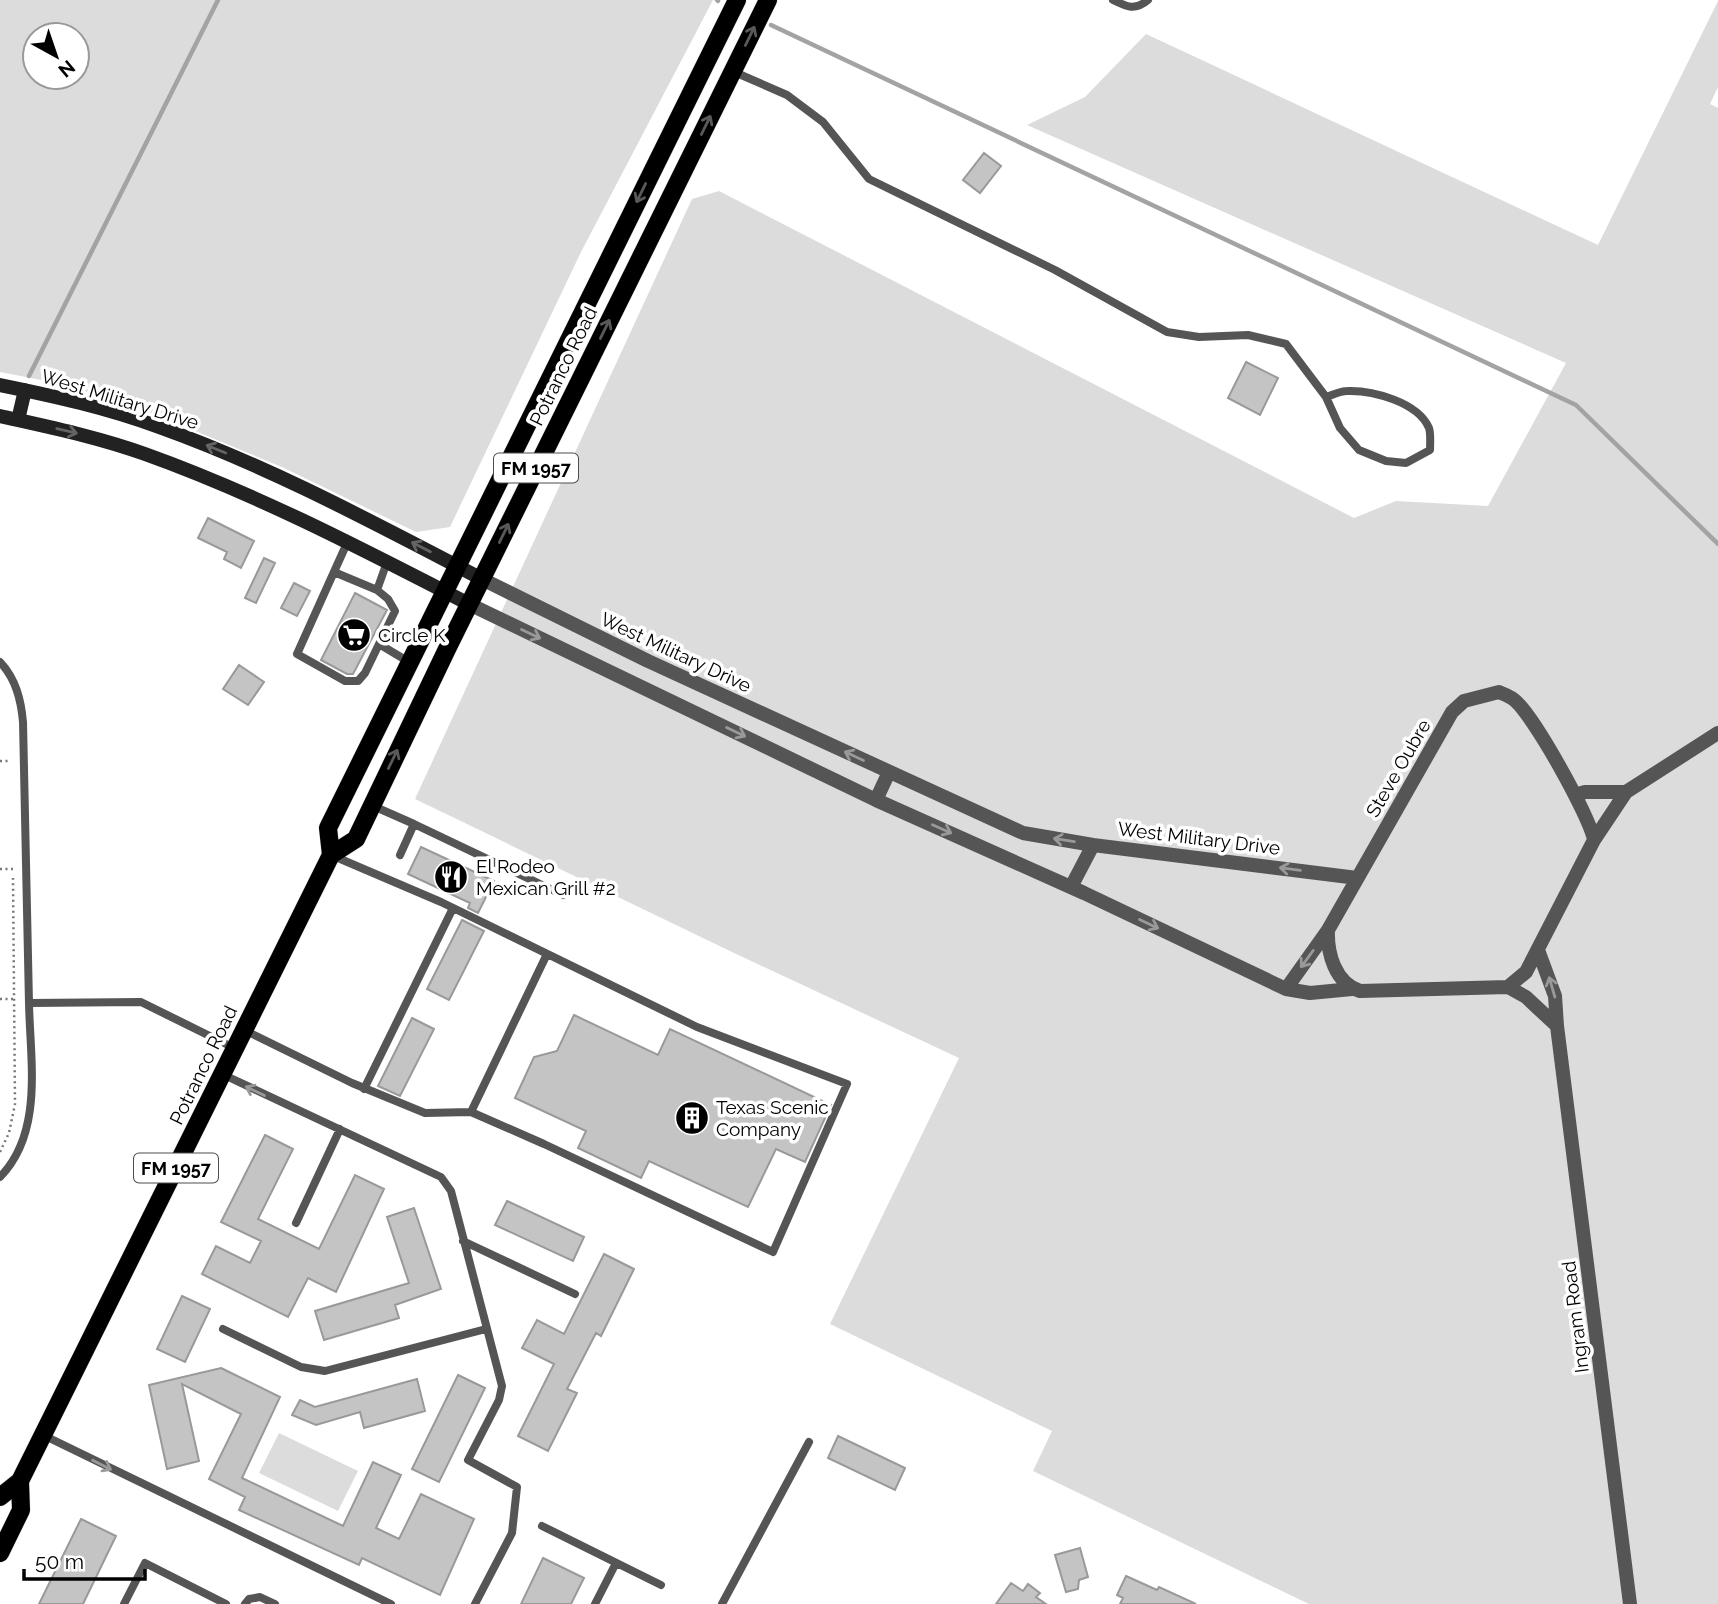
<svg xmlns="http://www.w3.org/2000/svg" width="1718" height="1604" font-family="Raleway,sans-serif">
  <rect width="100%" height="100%" fill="#fff"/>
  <!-- green -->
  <path fill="#dcdcdc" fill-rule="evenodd" d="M0,0h713l-132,252 -131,275 -34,5 -132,-64 -132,-55 -95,-30 -57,-11zM35,35h42v42h-42z
    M1718,1v86l-8,17 8,4v1496h-409l-276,-133 19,-40 -222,-107 129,-266 -227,-106 -317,-153 277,-600 27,-8 635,327 42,-17 92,5 78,-143 -539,-238 58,-28 61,-63 452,211z
    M279,1433l79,38 -20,40 -79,-38z"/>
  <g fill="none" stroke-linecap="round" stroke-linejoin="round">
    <!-- stream -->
    <path stroke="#a3a3a3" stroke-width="4.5" d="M717,0l1,1
      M771,25l805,380 142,139
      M29,376l189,-376"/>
  </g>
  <!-- building -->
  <path fill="#c4c4c4" stroke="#999" stroke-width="2" d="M984,153l17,13 -21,27 -17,-13z
    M1246,362l32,16 -18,37 -32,-17z
    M208,518l46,23 -13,27 -17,-9 3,-7 -29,-14z
    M264,558l11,5 -19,40 -11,-5z
    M294,583l16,8 -13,25 -16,-8z
    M355,593l32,17 -34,64h-6l-26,-14z
    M239,665l25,17 -16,23 -25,-16z
    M421,847l73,34 -16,32 -10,-5 2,-5 -62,-29z
    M462,920l22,11 -35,69 -22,-11z
    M574,1015l84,40 12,-26 161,76 -26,57 -29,-13 -28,58 -99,-46 -8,17 -63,-30 8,-17 -71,-33 19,-41 23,-6z
    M412,1018l22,11 -34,67 -22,-10z
    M265,1135l28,14 -35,70 61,30 36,-74 29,14 -48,103 -28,-14 -20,39 -86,-43 14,-28 34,17 11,-22 -40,-19z
    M507,1201l77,36 -11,24 -78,-36z
    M414,1208l27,81 -46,16 4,13 -75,22 -9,-29 94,-28 -22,-66z
    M604,1254l30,15 -33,67 -5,-3 -29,56 10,4 -29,58 -30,-15 36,-72 -32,-16 15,-28 27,14z
    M182,1296l28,13 -25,53 -28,-13z
    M221,1368l59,29 -38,81 101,48 30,-64 28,13 -25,53 23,11 22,-45 53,25 -34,76 -78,-37 -3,7 -120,-55 6,-13 -36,-18 32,-65 -59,-30 17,77 -32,8 -18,-84z
    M458,1375l27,13 -46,94 -27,-13z
    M417,1379l8,32 -61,17 -4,-16 -44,13 -24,-10 8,-15 15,7z
    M838,1436l67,32 -10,22 -67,-32z
    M81,1519l35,17 -33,68h-44z
    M1080,1548l8,29 -9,3 -1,9 -12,3 -11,-37z
    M543,1558l41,20 -13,26h-50z
    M1126,1576l31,14 2,-3 37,17h-76l3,-6 -6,-3z
    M1011,1583l12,8 5,-7 12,9 -4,4 10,7h-50z"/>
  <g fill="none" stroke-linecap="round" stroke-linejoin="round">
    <!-- primary casing -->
    <g stroke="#dbdbdb" stroke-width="19">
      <path id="primary" d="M331,855l-3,-27 409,-828
        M0,1497l20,-16 311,-626 25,-16 92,-192 320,-647
        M0,1553l21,-43 -1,-29"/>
    </g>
    <!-- path -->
    <path stroke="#777" stroke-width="2.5" stroke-dasharray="2 3.5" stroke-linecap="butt" d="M0,761h11
      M0,869h13
      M0,999h16
      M0,1152l9,-19 6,-29 -2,-226"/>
    <!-- lane -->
    <path stroke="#555" stroke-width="8" d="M1113,0c14,7 22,11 35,0
      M732,71l55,24 36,27 46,57 186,91 112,62 32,5 49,-2 38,9 40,53 14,31 19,22 27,11 20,2 24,-13c0,-6 1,-16 -1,-22 -11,-26 -57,-38 -82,-37 -7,0 -14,4 -21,6
      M347,543l-50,111 48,27h13l7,-8 30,-62 -7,-12 -11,-9 10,-28
      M334,572l43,18
      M379,644l30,18
      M0,662c16,17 21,38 23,60l6,281
      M371,805l43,19 -14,31
      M414,824l149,71
      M244,1030l108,53 73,30 46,-1 73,32 229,108 74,-168 -150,-57 -256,-125 -110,-47
      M222,1074l219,103 10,14 51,195 -3,14 -31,60 49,27 -5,46 -37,71
      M364,1089l89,-181
      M471,1112l76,-158
      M0,1177c44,-45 30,-117 29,-174l112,-1 93,46
      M296,1223l44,-94
      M463,1241l112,53
      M223,1329l78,38 24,4 161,-42
      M43,1435l348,169
      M542,1526l119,59
      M124,1604l21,-41 81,41
      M245,1604l4,-5 11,-2 15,7
      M595,1604l21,-41
      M722,1604l87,-162"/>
    <!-- street -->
    <path stroke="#555" stroke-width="14" d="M482,579l166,82 375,172 70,12 264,33
      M469,604l407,196 208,93 202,96 24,4 42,-4
      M1499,692c4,2 10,4 14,7 19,13 77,118 81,141l-68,132 -18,15 -148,4c-25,-8 -33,-38 -32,-61l124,-218 12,-11z
      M1575,795l10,-3h41
      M876,800l13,-28
      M1594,840l32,-48 92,-59
      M1071,887l22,-42
      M1538,950l17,46 2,30 73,578
      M1508,987l18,10 31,29
      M1286,989l42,-59"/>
    <!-- secondary -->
    <path stroke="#222" stroke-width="14" d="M0,385c54,11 108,23 159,42 112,40 217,97 323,152
      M0,416c49,11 98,21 145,38 112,40 219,96 324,150
      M18,420l7,-30"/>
    <!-- primary -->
    <use href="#primary" stroke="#000" stroke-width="18"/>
  </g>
  <!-- one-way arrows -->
  <defs><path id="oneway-shaft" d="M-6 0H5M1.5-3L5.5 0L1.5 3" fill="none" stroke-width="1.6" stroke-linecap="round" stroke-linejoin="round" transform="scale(1.75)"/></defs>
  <g stroke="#595959">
    <use href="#oneway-shaft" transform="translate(750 36) rotate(-64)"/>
    <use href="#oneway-shaft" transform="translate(706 125) rotate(-64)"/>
    <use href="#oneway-shaft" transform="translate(641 193) rotate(116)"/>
    <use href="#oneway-shaft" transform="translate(605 329) rotate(-64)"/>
    <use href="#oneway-shaft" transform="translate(504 533) rotate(-64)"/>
    <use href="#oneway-shaft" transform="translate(393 759) rotate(-64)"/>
  </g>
  <g stroke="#646464">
    <use href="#oneway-shaft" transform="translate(67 431) rotate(13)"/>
    <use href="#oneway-shaft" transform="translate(216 449) rotate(-158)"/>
    <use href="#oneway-shaft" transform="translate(421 547) rotate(-153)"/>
  </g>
  <g stroke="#999">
    <use href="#oneway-shaft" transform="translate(531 634) rotate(25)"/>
    <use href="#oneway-shaft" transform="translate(736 732) rotate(26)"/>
    <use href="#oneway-shaft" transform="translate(854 756) rotate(-155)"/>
    <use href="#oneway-shaft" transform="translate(942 829) rotate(24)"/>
    <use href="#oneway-shaft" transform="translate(1064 840) rotate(-171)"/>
    <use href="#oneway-shaft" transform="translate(1290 869) rotate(-173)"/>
    <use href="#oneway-shaft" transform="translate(1149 924) rotate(25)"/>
    <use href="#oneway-shaft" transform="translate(1307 959) rotate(126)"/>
    <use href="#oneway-shaft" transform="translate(1552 987) rotate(-106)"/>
    <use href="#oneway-shaft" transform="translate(255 1091) rotate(-154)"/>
    <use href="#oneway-shaft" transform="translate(102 1465) rotate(27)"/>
  </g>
  <!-- icons -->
  <defs>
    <g id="supermarket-disc" transform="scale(1.75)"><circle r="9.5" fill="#000" stroke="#fff"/><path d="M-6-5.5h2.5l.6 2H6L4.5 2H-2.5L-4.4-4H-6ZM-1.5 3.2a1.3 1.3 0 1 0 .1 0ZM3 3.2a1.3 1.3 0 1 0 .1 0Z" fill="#fff"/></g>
    <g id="restaurant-disc" transform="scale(1.75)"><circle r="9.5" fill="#000" stroke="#fff"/><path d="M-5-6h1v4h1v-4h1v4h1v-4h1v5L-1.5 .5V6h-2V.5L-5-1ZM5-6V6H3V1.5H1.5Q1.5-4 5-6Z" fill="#fff"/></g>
    <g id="building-disc" transform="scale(1.75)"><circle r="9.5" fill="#000" stroke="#fff"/><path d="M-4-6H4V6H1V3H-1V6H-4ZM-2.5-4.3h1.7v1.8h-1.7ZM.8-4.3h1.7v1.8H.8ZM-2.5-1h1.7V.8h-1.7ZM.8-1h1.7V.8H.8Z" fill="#fff"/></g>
  </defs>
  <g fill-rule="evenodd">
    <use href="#supermarket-disc" x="354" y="635"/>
    <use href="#restaurant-disc" x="451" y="877"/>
    <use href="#building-disc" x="692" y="1118"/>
  </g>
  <g text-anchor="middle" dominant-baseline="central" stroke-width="7" stroke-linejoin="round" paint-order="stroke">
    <!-- shield labels -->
    <g fill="#fff" stroke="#4c4c4c" stroke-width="2">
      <rect x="494" y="453.5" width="84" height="29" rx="5"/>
      <rect x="134" y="1153.5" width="84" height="29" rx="5"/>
    </g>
    <g font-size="18" font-weight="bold" fill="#000">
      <text x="536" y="468">FM 1957</text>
      <text x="176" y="1168">FM 1957</text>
    </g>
    <!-- street labels -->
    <g font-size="19" fill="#000" stroke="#fff">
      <text transform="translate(563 366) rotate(-64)">Potranco Road</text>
      <text transform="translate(120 399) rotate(17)">West Military Drive</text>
      <text transform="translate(676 652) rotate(25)">West Military Drive</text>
      <text transform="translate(1398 768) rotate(-60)">Steve Oubre</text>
      <text transform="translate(1199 838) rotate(7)">West Military Drive</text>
      <text transform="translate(203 1065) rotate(-64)">Potranco Road</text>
      <text transform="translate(1575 1317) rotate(-97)">Ingram Road</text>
    </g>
    <!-- poi labels -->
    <g font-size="19" fill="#000" stroke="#fff" text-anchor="start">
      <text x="378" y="635">Circle K</text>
      <text x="476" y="866">El Rodeo<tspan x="476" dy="22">Mexican Grill #2</tspan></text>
      <text x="716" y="1107">Texas Scenic<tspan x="716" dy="22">Company</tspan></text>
    </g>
  </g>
  <!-- north arrow -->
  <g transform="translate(56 56) rotate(140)"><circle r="33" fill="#ffffff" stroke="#999999" stroke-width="2"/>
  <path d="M0-5L12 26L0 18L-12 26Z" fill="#000000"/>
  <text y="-10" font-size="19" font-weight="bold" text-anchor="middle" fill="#000000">N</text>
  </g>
  <!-- scale -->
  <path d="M24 1569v10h121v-10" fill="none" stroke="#000000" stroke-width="3.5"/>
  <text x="35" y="1569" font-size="21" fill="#000000" stroke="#ffffff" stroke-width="5" paint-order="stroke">50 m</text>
</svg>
